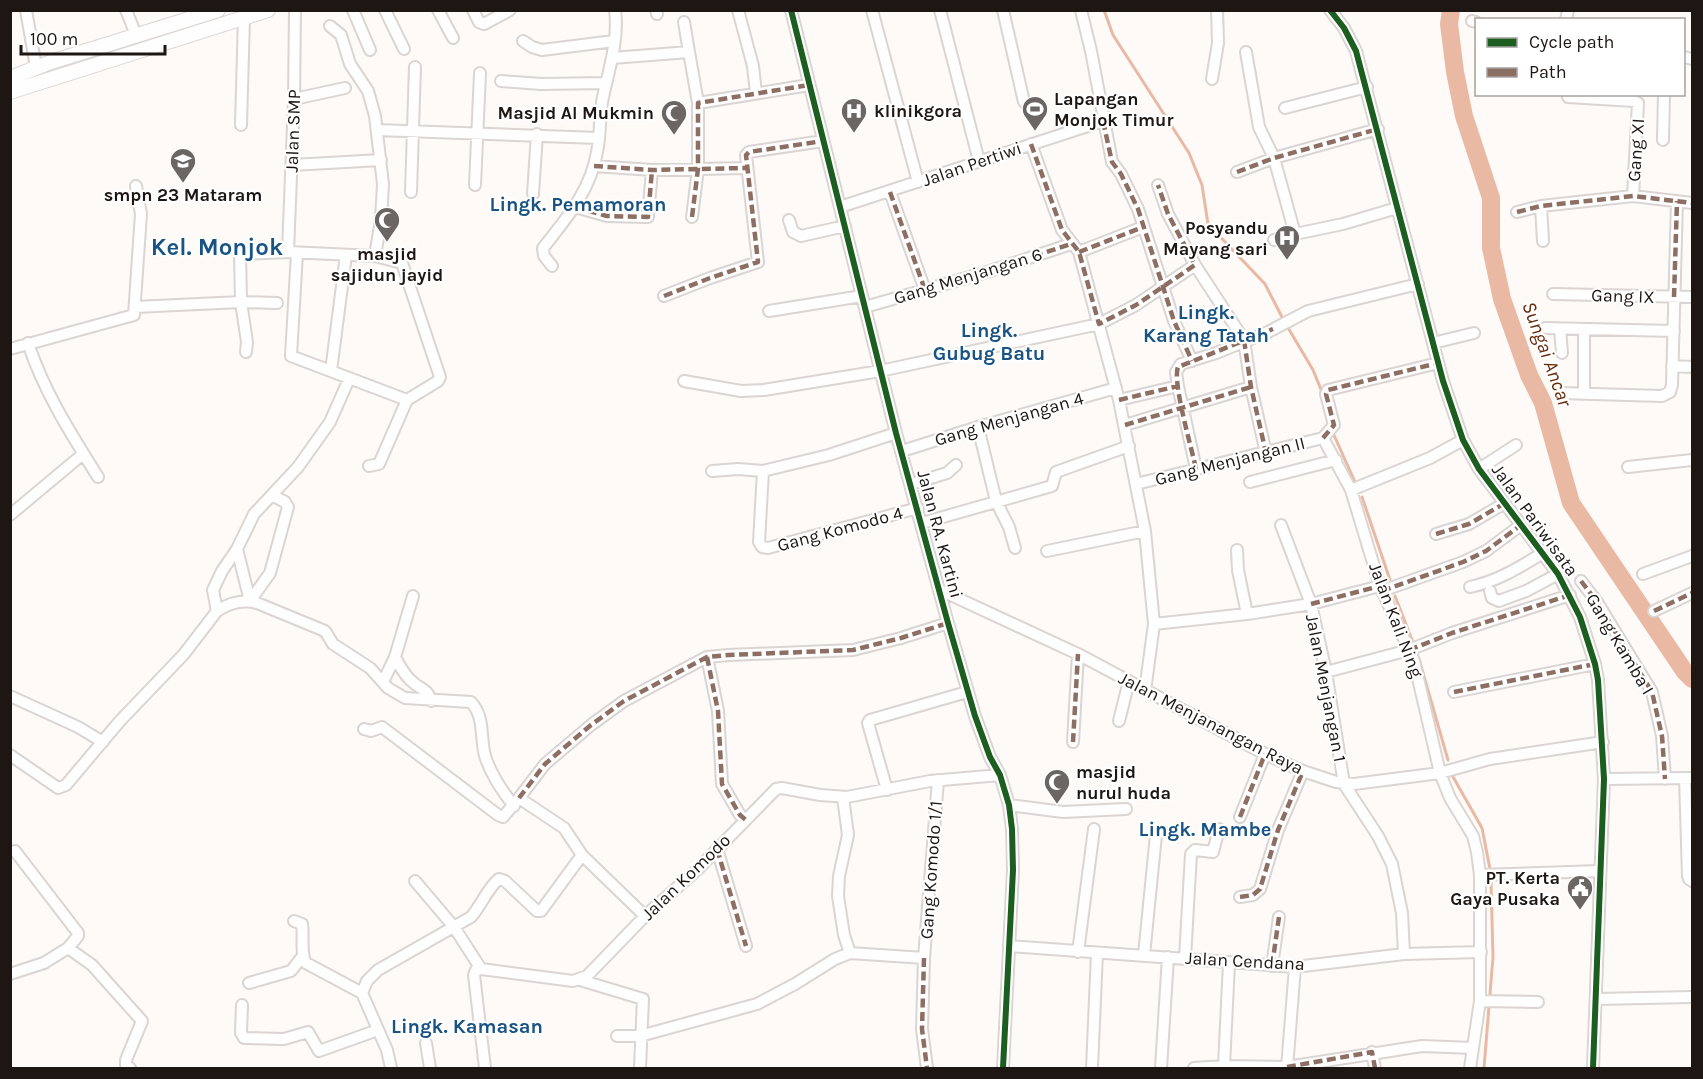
<svg xmlns="http://www.w3.org/2000/svg" width="1703" height="1079" font-family="Karla,sans-serif">
  <rect width="100%" height="100%" fill="#fdfaf8"/>
  <g fill="none" stroke-linecap="round" stroke-linejoin="round">
    <!-- stream -->
    <path stroke="#e9b9a4" stroke-width="3" d="M1104,10l9,25 76,118 13,32 6,39 57,60 19,37
      M1287,326l26,44 9,22
      M1333,433l22,49
      M1362,497l28,83
      M1395,596l17,44
      M1419,659l29,101
      M1452,775l30,53 8,41
      M1484,1068l9,-111 -2,-75"/>
    <!-- river -->
    <path stroke="#e9b9a4" stroke-width="18" d="M1451,10l-2,14 6,48 9,44 27,82v50l11,51 27,76 14,28 28,100 114,169 7,7"/>
    <!-- minor casing -->
    <g stroke="#dad5d2" stroke-width="14">
      <path id="minor" d="M26,10l10,57
        M126,10l10,25
        M353,10l17,40
        M385,10l19,39
        M438,10l15,28
        M473,10l6,12 5,2 26,-14
        M656,10l1,4
        M738,10l15,56 3,27
        M791,10l105,423 52,190 27,93 15,41 10,18 9,30 3,24 1,41 -10,198
        M872,10l46,172
        M940,10l39,151
        M1003,10l21,92
        M1081,10l10,41 21,111 9,12 17,35 36,112 18,40
        M1330,10l14,18 12,23 87,330 20,59 16,29 79,105 22,43 15,47 3,16 6,99 -11,289
        M1566,20l2,-10
        M1472,21l4,1
        M684,22l5,30
        M330,26l11,9 9,29 18,27 7,25 8,68 -2,36 -6,36
        M523,41l9,6 10,3 72,-9
        M1246,52l13,75 15,31 21,76 48,-10 54,-16
        M1684,57l8,2
        M612,58l77,-6 9,51v66l-6,48
        M1212,79l6,-36 -1,-33
        M501,81l40,3 65,-1
        M1568,97l66,4 4,2 -5,93
        M294,99l51,-11
        M698,103l111,-18
        M1285,108l82,-21
        M241,125l3,-108
        M377,130l221,8
        M1663,140l1,-46
        M1031,144l31,86 17,22 40,148 26,131 9,93 -9,67
        M292,165l89,-5
        M594,166l58,4 94,-2
        M1237,172l37,-14 104,-29
        M475,185l5,-112
        M1158,185l10,29 27,51 49,75 7,47 15,66
        M411,192l4,-125
        M890,192l35,98
        M533,194l4,-60
        M1541,206l2,35
        M575,207l32,9 41,1 4,-47
        M840,207l263,-86
        M1517,212l24,-6 92,-10 59,7
        M789,220l4,12 8,4 44,-10
        M1274,240l21,-6
        M288,252l6,-153 1,-89
        M1079,252l64,-25
        M297,253l-6,103 116,44
        M552,266l-8,-10 -1,-8c23,-29 48,-58 54,-96 4,-18 2,-37 6,-55 6,-27 16,-59 12,-87
        M1553,294l139,3
        M664,296l46,-18 48,-16 -12,-107 3,-3 74,-11
        M135,307l106,-5 -1,-48 48,-2 87,4 27,7 38,114 -2,4 -31,19 -28,64 -10,2
        M865,307l122,-35 84,-28
        M769,311l93,-15
        M1545,328l129,3
        M1560,329l2,24
        M28,343c16,49 43,91 70,134
        M1433,343l41,-10
        M10,349l124,-34 7,-101 -5,-28
        M246,352l1,-10 -6,-40 36,1
        M1672,366l20,1
        M331,371l15,-116
        M684,381l57,10 23,-1 116,-19 219,-47 37,-19 59,-40
        M1560,393l102,3 8,-4 2,-7 5,-184
        M1584,393v-63
        M1119,400l59,-14
        M1125,425l126,-38
        M978,427l18,74 13,26 6,21
        M1323,438l28,52 29,96 34,75 26,112 10,25 23,38 4,16 3,23v126l-10,67
        M902,451l76,-24 138,-39
        M1628,467l64,-7
        M1196,469l-18,-83 -2,-14 5,-8 35,-11 52,-21 40,-21 110,-27
        M1479,469l37,-24
        M712,471l26,-2 25,2 66,-16 67,-22
        M763,471l-4,71 3,5 6,1 150,-40
        M1250,482l86,-22
        M911,484l36,-11 9,-8
        M1136,484l187,-46 11,-13 -8,-31 2,-4 110,-27
        M1351,490l79,-32 33,-18
        M10,515l73,-61
        M922,523l130,-37 4,-14 73,-26
        M1281,525l30,79 15,68 18,112 34,52 14,28 10,49 2,41
        M1436,534l33,-10 36,-21
        M237,549l13,52
        M1237,550l1,20 9,44
        M1047,551l98,-20
        M1643,574l49,-18
        M1581,581l16,21 55,90 10,44 3,43
        M1470,587c28,-6 50,-20 73,-34
        M940,590l138,64 187,100 38,17 33,11 18,2 86,-11 50,-14 113,-17
        M1382,591l81,-29 23,-11 35,-26
        M1490,591l2,7 7,3 27,-10 32,-17
        M413,596l-18,61c5,10 11,21 20,27 8,6 13,6 16,17
        M250,601l20,-28 18,-66 -3,-5 -13,-7
        M217,611c12,-8 25,-12 40,-8l68,28 8,13 37,24 18,20 17,10 66,4c14,15 9,36 14,54 6,19 17,35 29,50
        M1654,611l38,-18
        M1154,624l93,-10 64,-10 69,-18
        M707,657l11,54 4,73 18,31 6,5
        M1326,672l83,-22 43,-17 118,-38
        M383,682l12,-25
        M1454,692l141,-28
        M10,696l68,31 25,15
        M1119,721l10,-40
        M364,729l7,2 11,-4 116,88 5,2 16,-19 45,30 18,27 63,61
        M1073,742l5,-88
        M10,755l48,33 8,-3 53,-63 65,-68 33,-43 -4,-21 9,-19 15,-22 17,-35 44,-47 32,-45 19,-43
        M1685,778l3,98 1,3 3,2
        M1604,779l88,-1
        M887,790l-19,-67 2,-3 97,-28
        M843,797l5,38 -9,41 -1,20 6,39 6,18
        M519,798l26,-34 46,-39 33,-24 83,-44 21,-2 125,-5 48,-12 47,-15
        M1009,805l54,7 63,-3
        M1240,817l25,-63
        M717,849l29,97
        M15,851l63,82v3l-10,12
        M1480,875l120,-4
        M415,881l39,46 27,42
        M1240,897l13,-2 7,-6 18,-59 25,-59
        M294,921l8,3c2,12 -2,30 4,39l56,30
        M1009,946l286,21 109,-13 77,-2
        M1078,952l16,-123
        M1144,955l12,-120
        M924,958l-2,71 5,39
        M1185,958l6,-104 4,-4 18,2 6,-23
        M1272,966l7,-49
        M10,974l34,-11 24,-15 24,17 50,56 -16,39v5l4,3
        M580,980l63,19 -3,69
        M249,983l42,-12 11,-14
        M1596,999l96,-2
        M1480,1001l58,1
        M242,1005l-1,28 3,5 40,1 24,-7 11,19 59,-21
        M617,1036h23l117,-32 38,-20 40,-25 15,-6 74,5 14,-178
        M426,1043l4,25
        M1372,1052l3,16
        M1224,1066l5,-103
        M391,1068l-4,-18 -25,-57 5,-12 11,-11 93,-53c10,-11 17,-30 28,-38l6,2 32,30h4l41,-56
        M485,1068l-11,-93 2,-5 5,-1 92,12 14,-5 58,-60 53,-47 78,-80 6,-1 38,7 27,2 83,-16 70,-6
        M1092,1068l5,-115
        M1161,1068l7,-111
        M1194,1068l30,-2 63,1 135,-21 51,2
        M1287,1068l8,-101"/>
    </g>
    <!-- major casing -->
    <g stroke="#dad5d2" stroke-width="16">
      <path id="major" d="M10,78l41,-16 167,-52
        M10,92l258,-82"/>
    </g>
    <!-- minor -->
    <use href="#minor" stroke="#fffefe" stroke-width="10"/>
    <!-- major -->
    <use href="#major" stroke="#fffefe" stroke-width="14"/>
    <!-- quiet -->
    <path stroke="#8d6e63" stroke-width="4.5" stroke-dasharray="9 4.5" stroke-linecap="butt" d="M1103,121l9,41 9,12 17,35 36,112 18,40
      M1031,144l31,86 17,22 20,72 37,-19 59,-40 -27,-51 -10,-29
      M594,166l58,4 94,-2
      M1237,172l37,-14 104,-29
      M890,192l35,98
      M575,207l32,9 41,1 4,-47
      M1517,212l24,-6 92,-10 59,7
      M692,217l6,-48v-66l111,-18
      M1079,252l64,-25
      M1034,256l37,-12
      M664,296l46,-18 48,-16 -12,-107 3,-3 74,-11
      M1674,297l3,-96
      M1244,340l7,47 15,66
      M1119,400l59,-14
      M1125,425l126,-38
      M1323,438l11,-13 -8,-31 2,-4 110,-27
      M1196,469c-4,-20 -24,-87 -18,-102l95,-38
      M1436,534l33,-10 36,-21
      M1581,581l16,21 55,90 10,44 3,43
      M1382,591l81,-29 23,-11 35,-26
      M1311,604l69,-18
      M1654,611l38,-18
      M1409,650l43,-17 118,-38
      M707,657l11,54 4,73 18,31 6,5
      M1454,692l141,-28
      M1073,742l5,-88
      M519,798l26,-34 46,-39 33,-24 83,-44 21,-2 125,-5 48,-12 47,-15
      M1240,817l25,-63
      M717,849l29,97
      M1240,897l13,-2 7,-6 18,-59 25,-59
      M924,958l-2,71 5,39
      M1272,966l7,-49
      M1287,1067l85,-15 3,16"/>
    <!-- cycleway casing -->
    <g stroke="#fff" stroke-width="10">
      <path id="cycleway" d="M791,10l105,423 52,190 27,93 15,41 10,18 9,30 3,24 1,41 -10,198
        M1330,10l14,18 12,23 87,330 20,59 16,29 79,105 22,43 15,47 3,16 6,99 -11,289"/>
    </g>
    <!-- cycleway -->
    <use href="#cycleway" stroke="#1b5e20" stroke-width="6"/>
  </g>
  <!-- icons -->
  <defs>
    <g id="stadium-pin" transform="scale(1.35)"><path d="M0 17L-7.5 6A9.5 9.5 0 1 1 7.5 6Z" fill="#6b6663" stroke="#fff"/><path d="M0-5a6.5 5 0 1 0 0 10a6.5 5 0 1 0 0-10ZM-3.5-1.8h7v3.6h-7Z" fill="#fff"/></g>
    <g id="hospital-pin" transform="scale(1.35)"><path d="M0 17L-7.5 6A9.5 9.5 0 1 1 7.5 6Z" fill="#6b6663" stroke="#fff"/><path d="M-5-5h3v3.5h4V-5h3V5h-3V1.5h-4V5h-3Z" fill="#fff"/></g>
    <g id="mosque-pin" transform="scale(1.35)"><path d="M0 17L-7.5 6A9.5 9.5 0 1 1 7.5 6Z" fill="#6b6663" stroke="#fff"/><path d="M3.5-4.9A6 6 0 1 0 3.5 4.9A5 5 0 1 1 3.5-4.9Z" fill="#fff"/></g>
    <g id="school-pin" transform="scale(1.35)"><path d="M0 17L-7.5 6A9.5 9.5 0 1 1 7.5 6Z" fill="#6b6663" stroke="#fff"/><path d="M0-5L7-2L0 1L-7-2ZM-4 1L0 2.5L4 1V4Q0 6-4 4Z" fill="#fff"/></g>
    <g id="civic-pin" transform="scale(1.35)"><path d="M0 17L-7.5 6A9.5 9.5 0 1 1 7.5 6Z" fill="#6b6663" stroke="#fff"/><path d="M-.6-6.5H3V-4.5H.6V-3L4-1V1h2V6H-6V1h2V-1L-.6-3ZM-1.2 2.5V6h2.4V2.5Z" fill="#fff"/></g>
  </defs>
  <g fill-rule="evenodd">
    <use href="#stadium-pin" x="1035" y="109"/>
    <use href="#hospital-pin" x="854" y="111"/>
    <use href="#mosque-pin" x="674" y="113"/>
    <use href="#school-pin" x="183" y="161"/>
    <use href="#mosque-pin" x="387" y="220"/>
    <use href="#hospital-pin" x="1287" y="238"/>
    <use href="#mosque-pin" x="1057" y="782"/>
    <use href="#civic-pin" x="1580" y="888"/>
  </g>
  <g text-anchor="middle" dominant-baseline="central" stroke-width="4.5" stroke-linejoin="round" paint-order="stroke">
    <!-- poi labels -->
    <g font-size="18" font-weight="bold" fill="#1d1613" stroke="#fff" text-anchor="start">
      <text x="1054" y="99">Lapangan<tspan x="1054" dy="21">Monjok Timur</tspan></text>
      <text x="874" y="111">klinikgora</text>
      <text x="654" y="113" text-anchor="end">Masjid Al Mukmin</text>
      <text x="183" y="195" text-anchor="middle">smpn 23 Mataram</text>
      <text x="1268" y="228" text-anchor="end">Posyandu<tspan x="1268" dy="21">Mayang sari</tspan></text>
      <text x="387" y="254" text-anchor="middle">masjid<tspan x="387" dy="21">sajidun jayid</tspan></text>
      <text x="1076" y="772">masjid<tspan x="1076" dy="21">nurul huda</tspan></text>
      <text x="1560" y="878" text-anchor="end">PT. Kerta<tspan x="1560" dy="21">Gaya Pusaka</tspan></text>
    </g>
    <!-- street labels -->
    <g font-size="18" fill="#1d1613" stroke="#fff">
      <text transform="translate(293 131) rotate(-88)">Jalan SMP</text>
      <text transform="translate(1636 150) rotate(-86)">Gang XI</text>
      <text transform="translate(972 164) rotate(-19)">Jalan Pertiwi</text>
      <text transform="translate(968 276) rotate(-17)">Gang Menjangan 6</text>
      <text transform="translate(1623 296) rotate(2)">Gang IX</text>
      <text transform="translate(1009 419) rotate(-16)">Gang Menjangan 4</text>
      <text transform="translate(1230 461) rotate(-14)">Gang Menjangan II</text>
      <text transform="translate(1535 520) rotate(54)">Jalan Pariwisata</text>
      <text transform="translate(840 529) rotate(-15)">Gang Komodo 4</text>
      <text transform="translate(940 534) rotate(75)">Jalan RA. Kartini</text>
      <text transform="translate(1396 620) rotate(69)">Jalan Kali Ning</text>
      <text transform="translate(1620 644) rotate(59)">Gang Kamba I</text>
      <text transform="translate(1326 688) rotate(79)">Jalan Menjangan 1</text>
      <text transform="translate(1211 723) rotate(27)">Jalan Menjanangan Raya</text>
      <text transform="translate(931 870) rotate(-86)">Gang Komodo 1/1</text>
      <text transform="translate(686 877) rotate(-44)">Jalan Komodo</text>
      <text transform="translate(1245 961) rotate(3)">Jalan Cendana</text>
    </g>
    <!-- neighbourhood labels -->
    <g font-size="20" font-weight="bold" fill="#185384" stroke="#fff">
      <text x="578" y="204">Lingk. Pemamoran</text>
      <text x="1206" y="312">Lingk.<tspan x="1206" dy="23">Karang Tatah</tspan></text>
      <text x="989" y="330">Lingk.<tspan x="989" dy="23">Gubug Batu</tspan></text>
      <text x="1205" y="829">Lingk. Mambe</text>
      <text x="467" y="1026">Lingk. Kamasan</text>
    </g>
    <!-- water labels -->
    <g font-size="20" font-style="italic" fill="#66290a" stroke="#fff">
      <text transform="translate(1547 354) rotate(70)">Sungai Ancar</text>
    </g>
    <!-- district labels -->
    <g font-size="24" font-weight="bold" fill="#185384" stroke="#fff">
      <text x="217" y="247">Kel. Monjok</text>
    </g>
  </g>
  <!-- border -->
  <rect width="1703" height="1079" fill="none" stroke="#1d1613" stroke-width="24"/>
  <!-- legend -->
  <rect x="1475" y="18" width="210" height="78" fill="#ffffff" stroke="#a5a2a1" stroke-width="1.5"/>
  <rect x="1487" y="38" width="30" height="9" fill="#1b5e20" stroke="#a5a2a1" stroke-width="1.5"/>
  <text x="1529" y="48" font-size="18" fill="#1d1613">Cycle path</text>
  <rect x="1487" y="68" width="30" height="9" fill="#8d6e63" stroke="#a5a2a1" stroke-width="1.5"/>
  <text x="1529" y="78" font-size="18" fill="#1d1613">Path</text>
  <!-- scale -->
  <path d="M21 45v9h144v-9" fill="none" stroke="#1d1613" stroke-width="3"/>
  <text x="30" y="45" font-size="18" fill="#1d1613" stroke="#ffffff" stroke-width="4.5" paint-order="stroke">100 m</text>
</svg>
